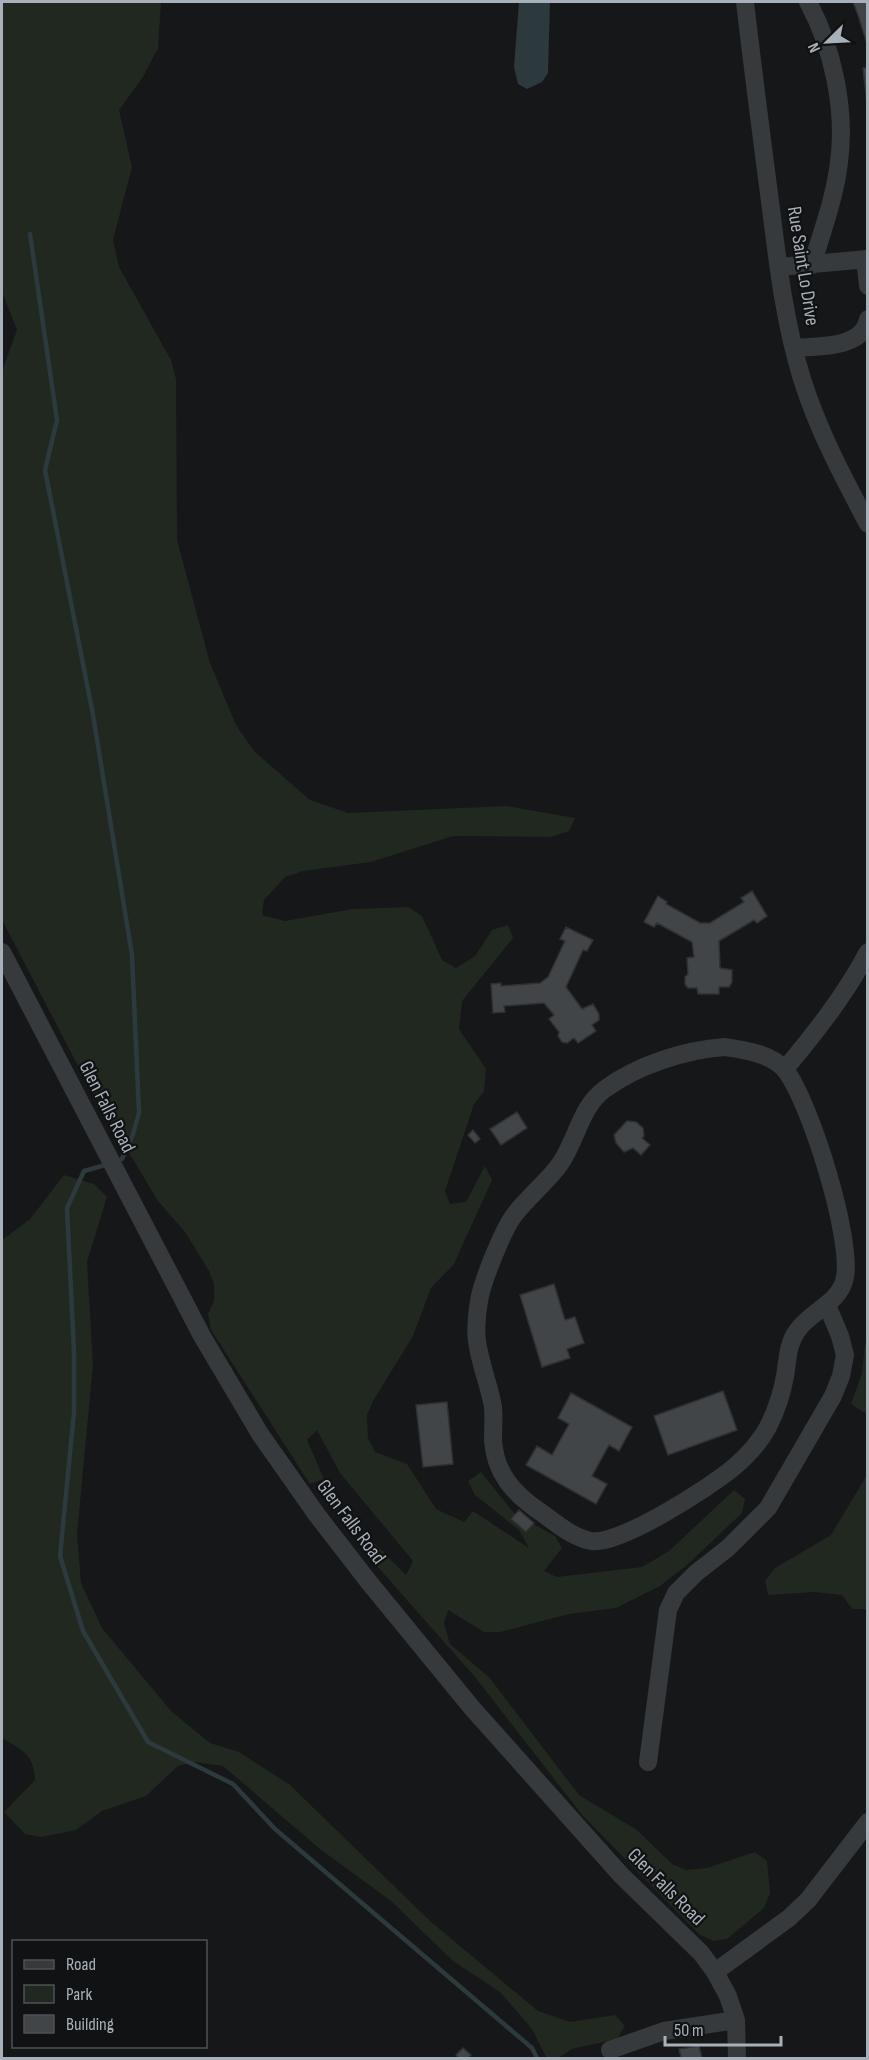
<svg xmlns="http://www.w3.org/2000/svg" width="869" height="2060" font-family="'Sofia Sans Condensed',sans-serif">
  <rect width="100%" height="100%" fill="#161718"/>
  <!-- green -->
  <path fill="#212820" d="M2,2h159l-3,46 -15,29 -24,33 13,57 -19,73 6,27 52,93 5,19 1,161 33,123 26,62 18,26 56,49 38,13 159,-7 68,12 -6,13 -18,6 -98,-1 -82,26 -68,9 -18,6 -21,23 -2,15 23,6 68,-12 55,-2 14,9 20,44 14,8 19,-12 17,-26 16,-5 5,13 -51,63 -3,28 27,40 -2,23 -10,12 -29,87 5,13 16,-2 19,-36 7,14 -38,84 -23,24 -18,48 -40,65 -6,14 1,23 7,14 32,12 29,45 28,13 9,-11 56,37 -10,-18 -44,-35 -7,-14 13,-9 33,41 41,23 7,12 -18,23 13,6 85,-10 27,-16 65,-61 11,9 -3,14 -55,52 -27,21 -44,22 -47,6 -69,18h-16l-36,-22 -4,13 6,21 39,33 90,118 58,35 35,34 14,6 21,-2 48,-16 12,9 3,32 -6,15 -37,31 -14,2 -14,-7 -116,-118 -108,-139 -113,-128 13,-5 31,31 7,-14 -73,-88 -23,-43 -10,10 17,39 -14,5 -99,-154 -3,-16 6,-13v-17l-5,-13 -24,-39 -27,-31 -71,-118 -85,-163v-549l15,-41 -15,-38z
    M64,1175l30,9 13,13 -20,65 6,103 -16,169 4,49 21,45 70,84 38,31 29,9 51,33 140,136 108,90 32,11 45,-7 10,11 -8,13 -45,10 -12,8h-14l-14,-28 -32,-37 -47,-31 -62,-60 -71,-52 -97,-83 -29,-4 -16,4 -32,30 -44,15 -26,19 -35,7 -16,-3 -21,-22 31,-32c-1,-26 -13,-30 -33,-42v-498l28,-21z
    M867,1341v72l-4,-1 -12,-8 11,-31 3,-29z
    M867,1475v134h-15l-10,-14 -28,-3 -46,3 -3,-14 10,-13 56,-33z"/>
  <!-- water -->
  <path fill="#2c393d" d="M519,2h31l-2,71 -6,9 -15,7 -9,-5 -4,-17z"/>
  <g fill="none" stroke-linecap="round" stroke-linejoin="round">
    <!-- stream -->
    <path stroke="#2c393d" stroke-width="4.5" d="M30,234l27,186 -12,50 48,245 39,240 7,158 -6,21 -11,25 -5,2
      M109,1164l-25,7 -17,37 7,144v60l-14,144 23,75 65,111 85,42 42,45 257,219 5,10"/>
  </g>
  <!-- building -->
  <path fill="#424548" stroke="#303134" stroke-width="1.5" d="M853,2h15v45l-10,-32z
    M863,68h5v45z
    M752,891l15,25 -10,7 -3,-3 -35,21 1,27 12,2v12l-3,5h-10v7h-21l-1,-6h-9l-3,-4v-7l3,-3 -1,-16 7,-1 -2,-15 -35,-19 -3,4 -10,-5 14,-26 9,6 -1,2 34,19h10l34,-21 -3,-4z
    M566,927l27,13 -6,11 -4,-1 -17,37 16,22 11,-5 6,10v6l-7,5 4,6 -18,12 -4,-5 -7,5 -5,-1 -4,-6 1,-4 -10,-13 5,-4 -10,-12 -40,3 1,6 -12,1 -2,-29 10,-1v3l39,-3 8,-6 17,-36 -5,-2z
    M517,1112l10,16 -26,17 -11,-16z
    M627,1121l9,1 7,6 1,8 -2,2 8,7 -9,10 -8,-7 -9,4 -8,-9 -2,-8z
    M473,1130l7,9 -5,4 -7,-8z
    M554,1284l11,36 10,-3 9,26 -17,6 3,9 -28,9 -22,-72z
    M723,1391l14,39 -69,25 -14,-39z
    M571,1393l61,34 -13,24 -10,-6 -17,31 15,8 -11,20 -70,-39 11,-19 15,9 17,-31 -11,-6z
    M447,1402l6,62 -30,3 -7,-62z
    M519,1510l15,13 -8,9 -15,-13z
    M699,2046l3,12h-25l4,-1 -2,-8z
    M463,2048l8,7 -3,3h-9l-3,-3z"/>
  <g fill="none" stroke-linecap="round" stroke-linejoin="round">
    <!-- minor -->
    <path stroke="#373a3d" stroke-width="18" d="M745,2c8,69 17,138 26,207 7,57 14,115 31,170 16,51 41,98 66,145
      M808,2c25,46 38,108 31,160 -4,35 -17,70 -27,103
      M865,259l3,27
      M779,267l89,-8
      M794,348c23,-2 69,1 74,-29
      M2,952l200,384 58,98 57,81 51,66 104,127 149,167 80,78 14,19 13,24 8,24 1,38
      M725,1047c20,3 48,7 61,24 25,34 66,166 59,206 -5,27 -34,33 -48,54 -10,14 -9,29 -12,45 -3,18 -9,35 -17,51 -8,15 -22,30 -35,41 -23,19 -114,78 -142,73 -20,-4 -36,-19 -52,-30 -26,-18 -44,-38 -46,-71 0,-11 1,-22 0,-33 -4,-23 -13,-43 -16,-66 -2,-13 0,-27 2,-40 3,-19 24,-72 36,-87 14,-18 32,-32 45,-50 17,-24 20,-57 45,-75 33,-24 79,-39 120,-42z
      M785,1069c31,-37 60,-74 83,-117
      M648,1762l20,-152 8,-17 20,-20 32,-25 40,-40 65,-112 8,-20 4,-21 -5,-19 -13,-31
      M715,1972l74,-54 19,-18 60,-78
      M610,2050l54,-19 72,-11"/>
  </g>
  <g text-anchor="middle" dominant-baseline="central" stroke-width="4.5" stroke-linejoin="round" paint-order="stroke">
    <!-- street labels -->
    <g font-size="20" fill="#a8b1b9" stroke="#111213">
      <text transform="translate(803 266) rotate(81)">Rue Saint Lo Drive</text>
      <text transform="translate(107 1107) rotate(63)">Glen Falls Road</text>
      <text transform="translate(351 1522) rotate(53)">Glen Falls Road</text>
      <text transform="translate(666 1887) rotate(45)">Glen Falls Road</text>
    </g>
  </g>
  <!-- border -->
  <rect width="869" height="2060" fill="none" stroke="#a8b1b9" stroke-width="6"/>
  <!-- legend -->
  <rect x="12" y="1940" width="195" height="108" fill="#111213" stroke="#4d5255" stroke-width="1.5"/>
  <rect x="24" y="1960" width="30" height="9" fill="#373a3d" stroke="#4d5255" stroke-width="1.5"/>
  <text x="66" y="1970" font-size="18" fill="#a8b1b9">Road</text>
  <rect x="24" y="1985" width="30" height="18" fill="#212820" stroke="#4d5255" stroke-width="1.5"/>
  <text x="66" y="2000" font-size="18" fill="#a8b1b9">Park</text>
  <rect x="24" y="2015" width="30" height="18" fill="#424548" stroke="#4d5255" stroke-width="1.5"/>
  <text x="66" y="2030" font-size="18" fill="#a8b1b9">Building</text>
  <!-- north arrow -->
  <g transform="translate(827 42) rotate(246)" stroke="#111213" stroke-width="4.5" paint-order="stroke">
  <path d="M0-4.5L10 22L0 15L-10 22Z" fill="#a8b1b9"/>
  <text y="-9" font-size="16" font-weight="bold" text-anchor="middle" fill="#a8b1b9">N</text>
  </g>
  <!-- scale -->
  <path d="M665 2036v9h116v-9" fill="none" stroke="#a8b1b9" stroke-width="3"/>
  <text x="674" y="2036" font-size="18" fill="#a8b1b9" stroke="#111213" stroke-width="4.5" paint-order="stroke">50 m</text>
</svg>
